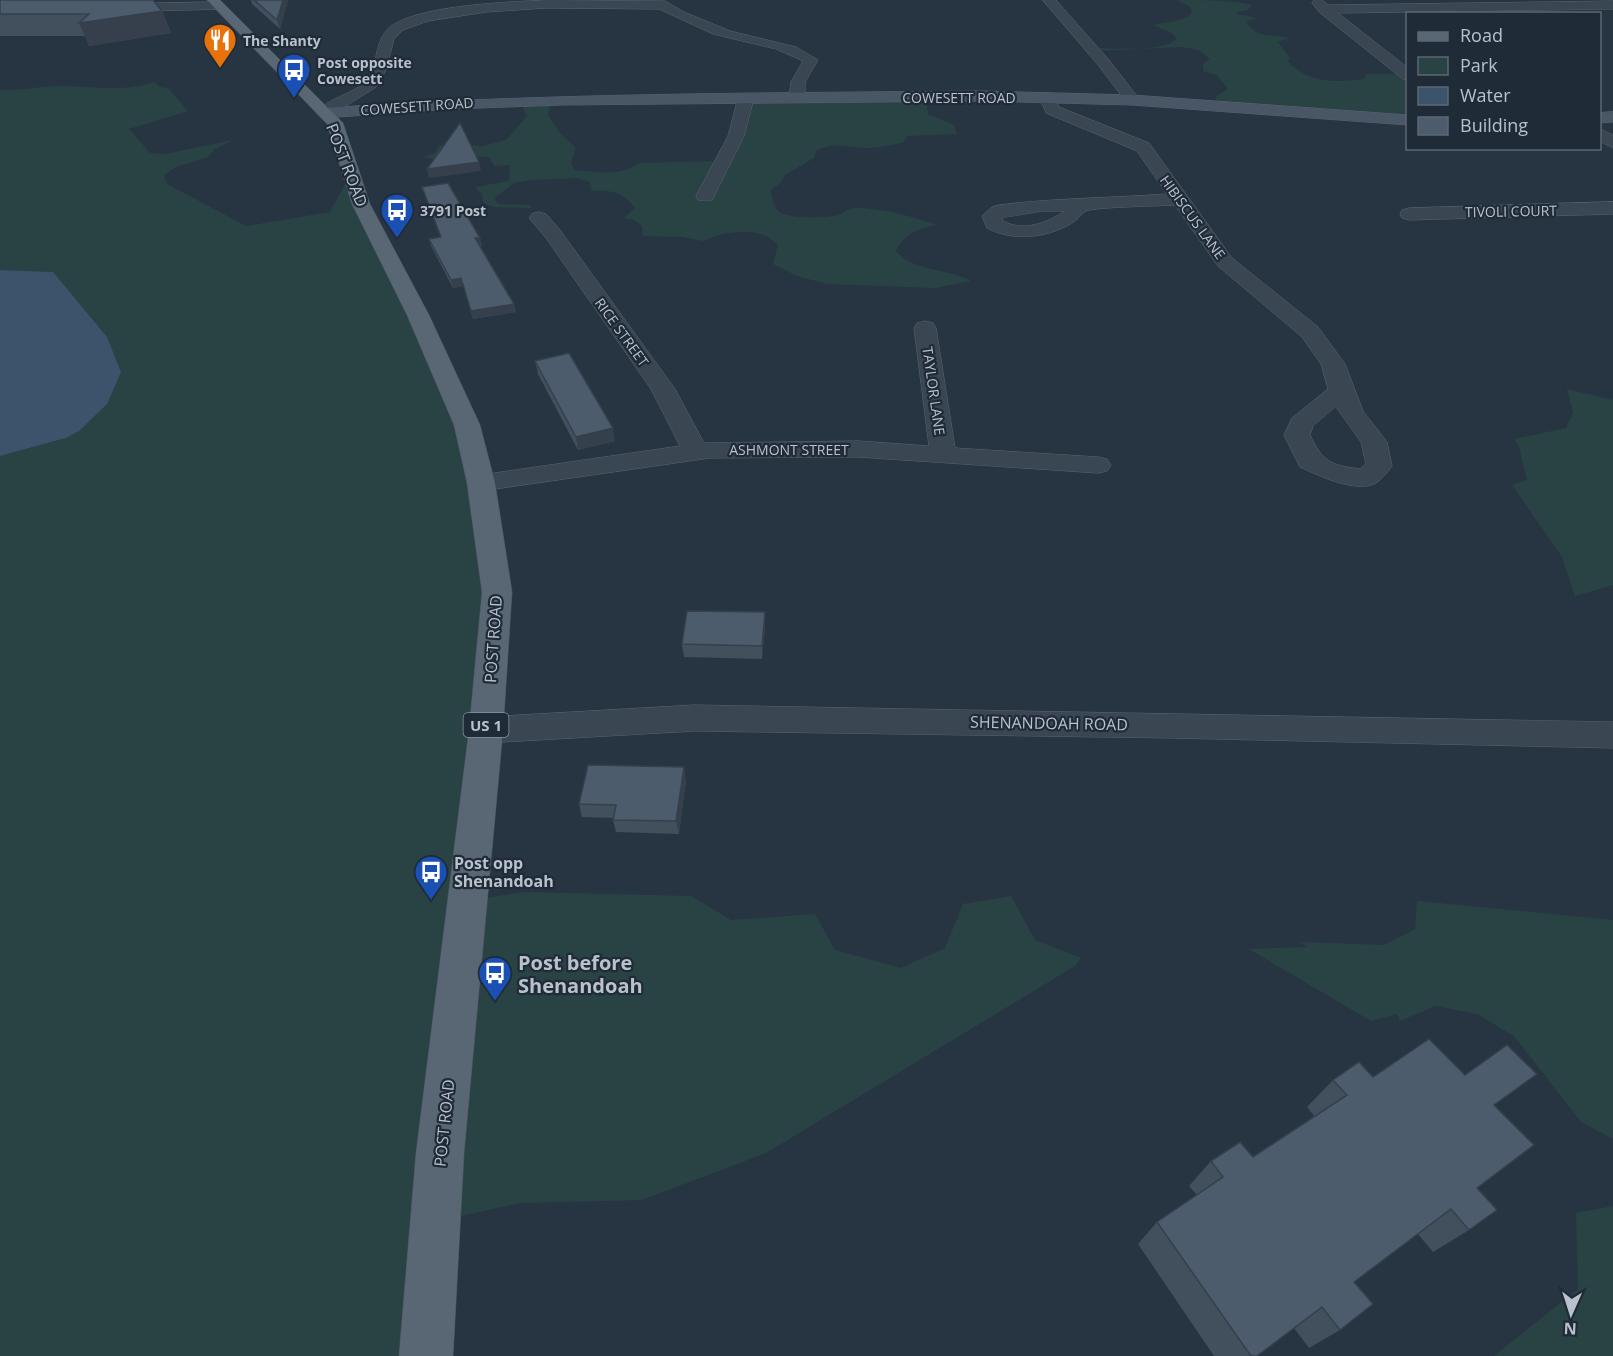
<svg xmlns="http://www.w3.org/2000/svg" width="1613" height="1356" font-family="'Open Sans',sans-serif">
  <rect width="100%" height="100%" fill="#273543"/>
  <!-- green -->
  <path fill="#294344" d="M1176,0c24,0 54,0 76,5l-4,5 -12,2 1,2 21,4 -12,3c11,19 25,12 43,17l-11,4 12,16 -3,3c22,22 45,22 76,18l4,-5h39l1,46 -190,-15 -1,-9 12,-7 -11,-14 -14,-4v-7l7,-5 -11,-9 -17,-3 -88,4 -1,-3c22,0 68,5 84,-9l-5,-6 -20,-8 24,-4 13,-5 3,-5 -3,-5z
    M154,82l6,5 8,1 20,23 -59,18 21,24 15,1 68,-14 -18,9 -7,8 -32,10 -12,8 3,9 79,42 84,-14 20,-37 118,263 25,230 -24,233 53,-9 169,4 40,24 84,-6 20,36 66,18 44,-20 18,-44 48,-8 24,44 46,18 -6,8 -309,187 -124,47 -122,3 -81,18 -14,135h-425v-900l66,-18 13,-7 -26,-159 -53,-2v-180c22,1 44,-5 66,-4 28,1 61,6 88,-4z
    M926,97l2,17 26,11 3,9 -50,2 -4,7c-11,1 -23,5 -34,5 -18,0 -34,-7 -52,2l-3,8 -29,17 -3,7 -12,9c2,6 4,16 9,21 9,7 49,6 60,3 6,-3 8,-7 16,-7 29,0 55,8 82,17 -18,2 -34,10 -41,26 18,21 52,17 75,30l-36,7 -108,-4 -30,-8 -24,-12 5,-19c-3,-3 -8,-7 -12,-9 -15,-8 -48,-4 -62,5l-22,-4 -39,-1 -1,-10 -8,-6 -10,-2 11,-10c-13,-17 -24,-18 -44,-17l-1,-9 -14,-4 -44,2 -18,3 -20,15 4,6 32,1 2,3 -39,-1 -10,-5 -1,-8 -7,-7 34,-6 1,-16 -16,1 -5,-9 -30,-1 -25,3 -11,-2 13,-4 3,-8 44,1 23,-6 21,-24 -6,-13 30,-2 -3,14 12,18 16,15 -5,15 3,7c23,2 45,7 65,-7l84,-2 25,-61z
    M1567,389l46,11v185l-38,11 -13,-39 -50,-72 15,-5 -8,-33 -5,-8 52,-11 7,-15z
    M1417,901l196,19v219l-32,-17 -67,-86 -37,-22 -41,-8 -36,15 -3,-7 -26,7 -122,-72 58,-2 -8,-5 85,3 31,-16z
    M1613,1206v150h-119l84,-67 -2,-76z"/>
  <!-- water -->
  <path fill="#3c536c" d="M0,270l53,2 54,65 14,35 -14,32 -28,27 -13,7 -66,18z"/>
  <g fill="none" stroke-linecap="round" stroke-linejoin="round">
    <!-- street casing -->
    <g stroke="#596470" stroke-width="1">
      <path id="street" d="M546,0l119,1 19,11 46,19 66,16 22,13 -13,22v16l-8,5 -8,-5 2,-16 12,-21 -27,-12 -63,-15 -54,-25 -113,-1 -60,4 -58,9 -25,9 -9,9 -8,31 -10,17 -46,29 -6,2 -8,-5c11,-15 36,-18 50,-32 12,-14 8,-36 20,-50 21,-26 126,-29 160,-31z
        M1043,0h13l53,60 31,40 -3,3h-10l-28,-37z
        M1315,0h7l6,5 285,-4v8l-275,4 70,55v12l-5,-1 -84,-67 -7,-9z
        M219,2l6,4 -2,3 -110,3 -6,-4 6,-4z
        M746,93l8,5 -10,38 -32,64h-14l-2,-4 32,-60 10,-38z
        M1048,93l5,2 6,12 90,36 83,115 86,69 27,37 18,47 24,31 5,24c-4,6 -10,13 -16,17 -19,11 -59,-8 -76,-16l-16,-32 8,-17 36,-29 -7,-25 -19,-27 -84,-71 -43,-61c-14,1 -81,2 -89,6 -5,3 -9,9 -14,12 -25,15 -59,19 -85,5l-5,-12 10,-9 7,-2c56,-7 112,-7 168,-11l-30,-43 -91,-38 -6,-15zM1043,211h22c-18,12 -42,21 -62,10l-1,-3zM1336,407l25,35 5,22 -6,5c-30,-4 -37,-7 -50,-34l3,-9z
        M1600,129l13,6v13l-13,-7z
        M1613,202v12l-204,6 -7,-2 -2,-4 2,-4 7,-2z
        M539,212l7,2 14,16 115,159 29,54 154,-2 71,5 -15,-118 3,-5 8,-2 8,2 3,5 19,120 143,9 9,2 4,6 -4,6 -9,2 -240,-16 -148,1 -229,33 -10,-2 -4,-6 4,-6 10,-2 199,-29 -29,-57 -105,-151 -17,-20 3,-4z
        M695,705l918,17v26l-442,-10 -476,-7 -209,12 -12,-4 -5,-9 5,-9 12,-4z"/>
    </g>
    <!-- secondary casing -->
    <g stroke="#596470" stroke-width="1">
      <path id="secondary" d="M982,91l150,4 276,20v10l-276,-20 -150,-4 -420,4 -110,4 -128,9 -8,-5 8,-5c219,-15 438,-15 658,-17z
        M1613,112v10l-13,1v-10z"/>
    </g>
    <!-- primary casing -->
    <g stroke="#48525f" stroke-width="1">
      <path id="primary" d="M207,0h13l123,123 27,81 59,111 51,110 15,58 17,109 -9,138 -39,423 -11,203h-54l17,-203 53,-423 13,-138 -15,-109 -13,-58 -47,-110 -55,-111 -25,-80z"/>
    </g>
    <!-- street -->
    <use href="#street" fill="#3b4653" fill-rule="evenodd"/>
    <!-- secondary -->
    <use href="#secondary" fill="#495666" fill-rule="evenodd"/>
    <!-- primary -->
    <use href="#primary" fill="#596673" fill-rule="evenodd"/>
  </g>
  <!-- wall -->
  <path fill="#424f5d" d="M0,0l162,11 9,22 -82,13 -4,-10h-85z
    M251,0h37l-8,29 -28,-25z
    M422,187l60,58 -2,1 36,66 -43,7 -10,-33 -10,2 -22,-42 -2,-7 11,-2z
    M535,361l80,80 -37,9 -40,-76z
    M765,612v14l-3,33 -78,-2 -2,-13z
    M686,780l-7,54 -63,-2 -3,-12v-2l-31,-1 -3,-13z
    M1373,1077l122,29 -26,124 -36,22 -15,-18 -64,48 -14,48 -31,18 -15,-20 -37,28h-43l-76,-112 19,-22 40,-27 -8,-9 22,-25 42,-4 61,-41 -7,-9 26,-27z"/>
  <!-- shaded-wall -->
  <path fill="#36404c" d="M283,0h5l-8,29 -3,-9z
    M162,11l9,22 -82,13 -10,-23z
    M479,162l2,9 -52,7 -2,-9z
    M475,238h5l2,7 -5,1z
    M461,278l2,8 -10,2 -2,-8z
    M514,304l2,8 -43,7 -2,-8z
    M613,428l2,13 -37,9 -2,-13z
    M765,612v14l-3,33v-13z
    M684,767l2,13 -7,54 -3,-13z"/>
  <!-- building -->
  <path fill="#4d5c6c" stroke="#36404c" stroke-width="1.5" d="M0,0h153l9,11 -83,12 10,-9h-89z
    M254,0h29l-6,20z
    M460,123l19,39 -52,7z
    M448,183l32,55h-5l39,66 -43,7 -10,-33 -10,2 -22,-41 12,-2 -19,-50z
    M569,353l44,75 -37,9 -41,-76z
    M687,611l78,1 -3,34 -80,-2z
    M588,765l96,2 -8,54 -63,-1 3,-15 -37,-1z
    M1429,1039l36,36 42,-30 30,29 -43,31 40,40 -57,43 20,22 -28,20 -18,-21 -97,73 19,22 -33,26 -18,-23 -65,49h-6l-94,-134 66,-45 -12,-16 29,-19 13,15 94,-62 -14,-15 26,-18 14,15z"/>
  <!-- icons -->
  <defs>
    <g id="restaurant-pin" transform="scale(1.725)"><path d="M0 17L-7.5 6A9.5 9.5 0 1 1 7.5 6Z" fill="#e8710a" stroke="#202b38"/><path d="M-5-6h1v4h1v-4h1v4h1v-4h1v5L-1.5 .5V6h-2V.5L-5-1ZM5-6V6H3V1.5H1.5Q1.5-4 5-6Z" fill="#fff"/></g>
    <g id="bus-pin" transform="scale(1.725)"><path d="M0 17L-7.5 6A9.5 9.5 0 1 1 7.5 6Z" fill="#1a4fb4" stroke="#202b38"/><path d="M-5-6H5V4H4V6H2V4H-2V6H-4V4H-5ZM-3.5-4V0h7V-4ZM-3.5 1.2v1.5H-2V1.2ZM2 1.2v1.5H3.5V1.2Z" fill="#fff"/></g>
  </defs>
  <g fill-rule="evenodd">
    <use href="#restaurant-pin" x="220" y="40"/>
    <use href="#bus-pin" x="294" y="70"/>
    <use href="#bus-pin" x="397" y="210"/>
    <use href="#bus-pin" x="431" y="872"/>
    <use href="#bus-pin" x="495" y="973"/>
  </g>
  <g text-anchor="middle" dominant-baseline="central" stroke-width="4.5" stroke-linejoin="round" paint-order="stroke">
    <!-- far-poi labels -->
    <g font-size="14" font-weight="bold" fill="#b8c1cc" stroke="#202b38" text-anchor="start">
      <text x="243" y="40">The Shanty</text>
      <text x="317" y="62">Post opposite<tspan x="317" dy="16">Cowesett</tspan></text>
      <text x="420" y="210">3791 Post</text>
    </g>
    <!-- far-street labels -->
    <g font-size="14" fill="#b8c1cc" stroke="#202b38">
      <text x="959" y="97">COWESETT ROAD</text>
      <text transform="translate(417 106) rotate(-4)">COWESETT ROAD</text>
      <text transform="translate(1511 211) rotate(-1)">TIVOLI COURT</text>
      <text transform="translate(1193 217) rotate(54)">HIBISCUS LANE</text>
      <text transform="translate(622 332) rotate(54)">RICE STREET</text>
      <text transform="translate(934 391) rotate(82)">TAYLOR LANE</text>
      <text x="789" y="449">ASHMONT STREET</text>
    </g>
    <!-- shield labels -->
    <rect fill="#202b38" stroke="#8a94a0" stroke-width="1.5" x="463.5" y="713" width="45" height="24" rx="4.5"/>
    <g font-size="15" font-weight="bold" fill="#b8c1cc">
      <text x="486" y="725">US 1</text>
    </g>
    <!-- street labels -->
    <g font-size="16" fill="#b8c1cc" stroke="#202b38">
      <text transform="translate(347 165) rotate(69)">POST ROAD</text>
      <text transform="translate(493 639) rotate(-86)">POST ROAD</text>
      <text transform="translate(1049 723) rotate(1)">SHENANDOAH ROAD</text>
      <text transform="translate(444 1123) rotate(-84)">POST ROAD</text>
    </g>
    <!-- poi labels -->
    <g font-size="16" font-weight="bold" fill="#b8c1cc" stroke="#202b38" text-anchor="start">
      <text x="454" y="863">Post opp<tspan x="454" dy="18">Shenandoah</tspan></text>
    </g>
    <!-- near-poi labels -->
    <g font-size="20" font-weight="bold" fill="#b8c1cc" stroke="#202b38" text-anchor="start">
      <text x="518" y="962">Post before<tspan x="518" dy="23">Shenandoah</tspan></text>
    </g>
  </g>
  <!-- legend -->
  <rect x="1406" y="12" width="195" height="138" fill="#202b38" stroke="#5d6773" stroke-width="1.5"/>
  <rect x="1418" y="32" width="30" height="9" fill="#596673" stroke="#5d6773" stroke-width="1.5"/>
  <text x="1460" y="42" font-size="18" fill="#b8c1cc">Road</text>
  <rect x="1418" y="57" width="30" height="18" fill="#294344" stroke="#5d6773" stroke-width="1.5"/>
  <text x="1460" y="72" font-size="18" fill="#b8c1cc">Park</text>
  <rect x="1418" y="87" width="30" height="18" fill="#3c536c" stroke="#5d6773" stroke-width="1.5"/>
  <text x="1460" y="102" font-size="18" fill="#b8c1cc">Water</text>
  <rect x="1418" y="117" width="30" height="18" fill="#4d5c6c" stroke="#5d6773" stroke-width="1.5"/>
  <text x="1460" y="132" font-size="18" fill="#b8c1cc">Building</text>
  <!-- north arrow -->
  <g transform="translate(1571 1314) rotate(183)" stroke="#202b38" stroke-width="4.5" paint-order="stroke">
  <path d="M0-4.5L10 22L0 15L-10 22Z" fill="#b8c1cc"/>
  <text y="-9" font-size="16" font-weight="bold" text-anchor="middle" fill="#b8c1cc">N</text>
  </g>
</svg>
